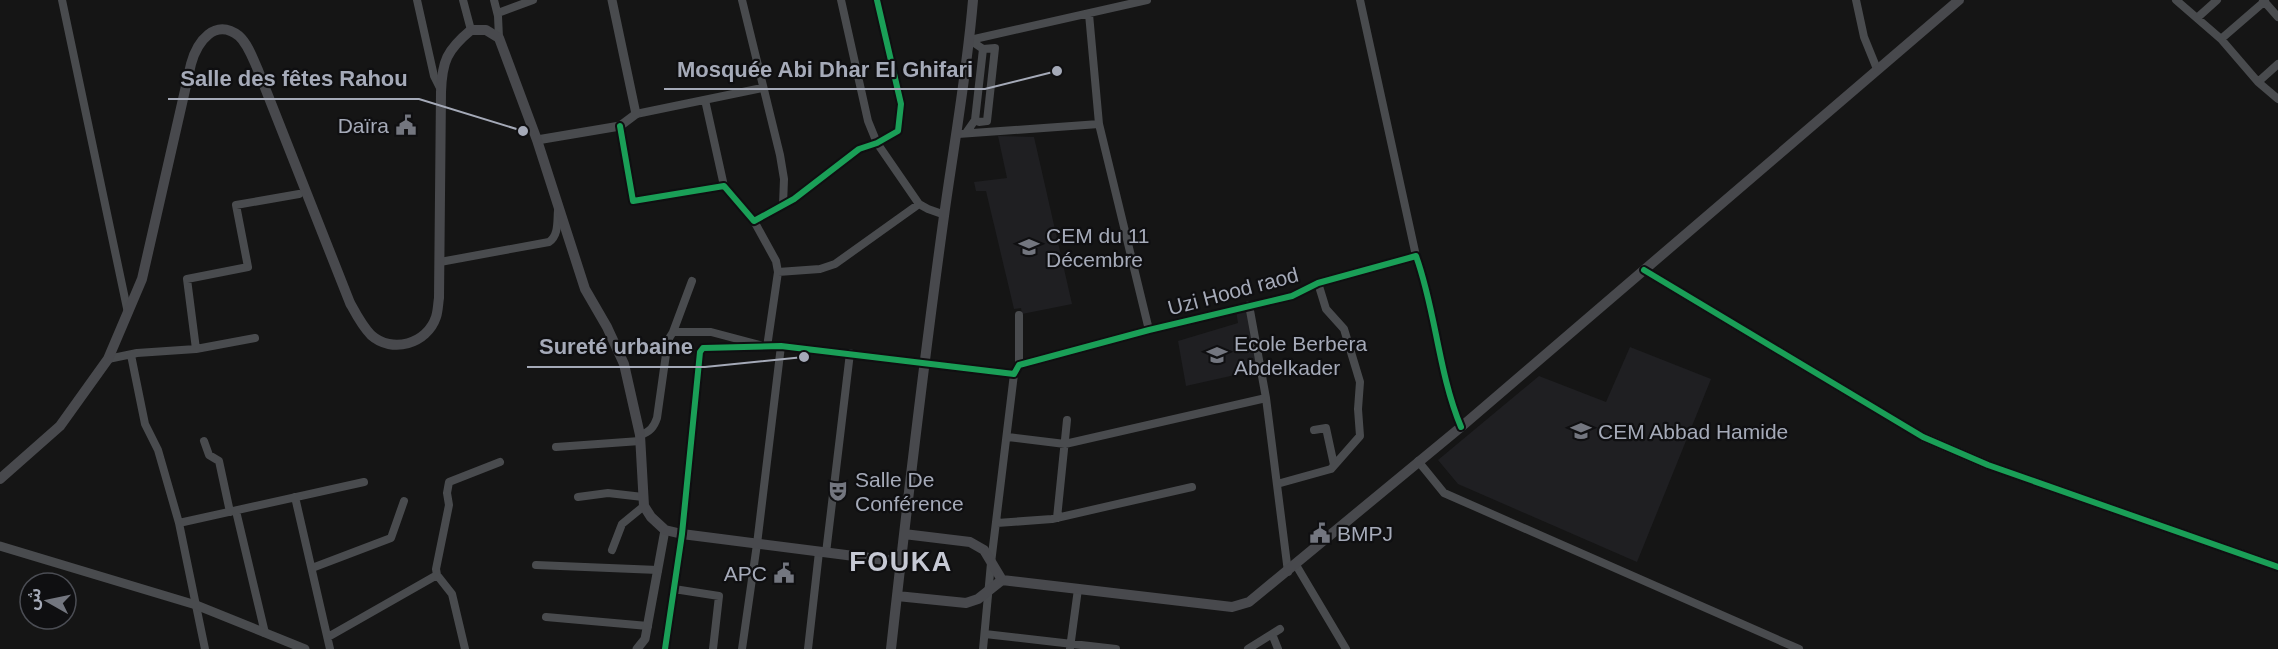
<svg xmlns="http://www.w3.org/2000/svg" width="2278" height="649" font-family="Helvetica,'Noto Sans Arabic',sans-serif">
  <rect width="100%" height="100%" fill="#151515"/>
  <!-- built -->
  <path fill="#1f1f22" d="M998,136l36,1 38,167 -50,10 -1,-6 -7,1 -28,-118h-10l-2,-9 33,-4z
    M1247,308l10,62 -71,16 -8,-45 60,-18 -2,-12z
    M1630,347l81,32 -74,183 -179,-78 -20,-24 101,-84 67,26z"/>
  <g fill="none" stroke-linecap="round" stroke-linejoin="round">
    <!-- minor -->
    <path stroke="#494b4e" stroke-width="8" d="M62,0l66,313
      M417,0l17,76 6,12
      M463,0l8,30
      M494,0l4,16 1,22
      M742,0l38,155 4,24 -1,26
      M841,0l27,121 9,22 42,61 9,5 17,6
      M1360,0l56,256
      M1856,0l8,37 13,32
      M2176,0l45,39 37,43 20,-18
      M2263,0l15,17
      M498,13l35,-13
      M1089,14l10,110 50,206
      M2197,18l20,-18
      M2221,39l44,-38
      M970,40l177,-40
      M2258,82l20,17
      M705,100l19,86
      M636,114l126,-26
      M975,120l4,2 8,-1 8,-73 -12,1
      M620,126l13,75 91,-15 30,35 40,-22 65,-50 18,-6 21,-12 3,-27 -24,-104
      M966,133l9,-13 8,-71 -13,-9
      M958,134l141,-10
      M754,221l22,40 2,11 -11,75
      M440,262l109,-20c10,-7 8,-21 9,-32
      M778,272l42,-3 15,-5 84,-60
      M1249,305l17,93 22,174
      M673,332l19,-51
      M196,349l-9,-70 61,-12 -12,-62 63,-11
      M131,355l14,69 13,26 21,73 26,126
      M108,359l29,-6 59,-4 59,-11
      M1019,365v-50
      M1314,430l12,-2 8,37
      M640,435c10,-3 14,-8 17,-17l11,-78 5,-8h38l49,13
      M1008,437l57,7 201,-46
      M204,441l5,14 10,6 11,51
      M556,447l84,-6
      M1418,461l26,32 355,156
      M1277,484l54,-15 29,-33 -2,-27 2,-27 -16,-53 -18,-20 -8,-26
      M295,497l35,152
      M578,497l30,-4 35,4
      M236,511l29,122
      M1057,518l10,-98
      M179,523l185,-41
      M997,523l55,-4 140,-32
      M612,550l10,-26 22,-18
      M826,553l24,-200
      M536,565l122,5
      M1296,565l50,84
      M312,568l79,-30 13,-37
      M674,589l45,7 -6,53
      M546,617l102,9
      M985,634l131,15
      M1272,634l6,15
      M328,637l109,-62
      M1070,648l8,-59
      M465,649l-13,-55 -15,-19 -1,-6 13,-64 -2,-12 2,-11 51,-20
      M665,649l17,-115 18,-182 3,-4 78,-2 233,28 5,-9 130,-35 143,-34 26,-13 98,-27c20,55 22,116 45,171
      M742,649l15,-105 24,-198
      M808,649l11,-97
      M983,649l8,-86 23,-189
      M1248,649l32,-20"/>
    <!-- tertiary -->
    <path stroke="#494b4e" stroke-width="9" d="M537,140l83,-14 16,-12 -24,-114
      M1644,270l279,167 65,28 290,102
      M0,546l196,59 109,44
      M637,649l8,-10 20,-109"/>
    <!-- secondary -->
    <path stroke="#48494d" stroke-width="10" d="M0,479l60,-53 48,-67 34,-80 49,-215c6,-22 24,-47 48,-28 9,8 14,23 19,34l92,233c6,11 12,23 21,32 21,19 56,9 65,-18 2,-6 2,-13 3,-19l2,-206c1,-31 6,-42 30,-62h15l13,8 38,102 48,149 22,38 17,37 16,71 4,71 7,11 14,13 17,4 219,28
      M904,534l66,8 14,8 18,30
      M897,596l69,7 12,-4 24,-19 230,27 17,-5 212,-175 498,-427
      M891,649c16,-144 33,-289 53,-433 10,-72 23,-143 29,-216"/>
    <!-- cycleway casing -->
    <g stroke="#0f0f11" stroke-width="10">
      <path id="cycleway" d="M620,126l13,75 91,-15 30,35 40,-22 65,-50 18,-6 21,-12 3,-27 -24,-104
        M1644,270l279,167 65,28 290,102
        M665,649l17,-115 18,-182 3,-4 78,-2 233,28 5,-9 130,-35 143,-34 26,-13 98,-27c20,55 22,116 45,171"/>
    </g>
    <!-- cycleway -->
    <use href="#cycleway" stroke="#1a9f57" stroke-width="6"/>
  </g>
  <!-- icons -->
  <defs>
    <g id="civic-bare" transform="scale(1.62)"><path d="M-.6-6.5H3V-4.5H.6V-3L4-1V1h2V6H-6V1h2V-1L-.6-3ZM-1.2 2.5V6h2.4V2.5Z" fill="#73767f" stroke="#0f0f11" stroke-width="2.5" paint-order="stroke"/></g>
    <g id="school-bare" transform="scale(1.62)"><path d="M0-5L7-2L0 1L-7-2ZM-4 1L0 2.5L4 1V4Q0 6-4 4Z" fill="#73767f" stroke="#0f0f11" stroke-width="2.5" paint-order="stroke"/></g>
    <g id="theatre-bare" transform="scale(1.62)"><path d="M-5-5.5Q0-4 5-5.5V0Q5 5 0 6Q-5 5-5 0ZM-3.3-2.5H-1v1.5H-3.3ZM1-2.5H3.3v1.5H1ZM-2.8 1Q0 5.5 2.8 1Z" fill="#73767f" stroke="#0f0f11" stroke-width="2.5" paint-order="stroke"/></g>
  </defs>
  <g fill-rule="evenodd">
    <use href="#civic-bare" x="406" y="125"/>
    <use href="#school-bare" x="1029" y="247"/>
    <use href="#school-bare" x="1217" y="355"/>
    <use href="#school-bare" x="1581" y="431"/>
    <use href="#theatre-bare" x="838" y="491"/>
    <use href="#civic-bare" x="1320" y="533"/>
    <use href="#civic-bare" x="784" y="573"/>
  </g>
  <g text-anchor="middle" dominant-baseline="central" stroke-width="4.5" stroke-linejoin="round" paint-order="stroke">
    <!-- poi labels -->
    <g font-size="21" fill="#a5aab8" stroke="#0f0f11" text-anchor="start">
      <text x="389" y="125" text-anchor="end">Daïra</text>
      <text x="1046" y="235">CEM du 11<tspan x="1046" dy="24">Décembre</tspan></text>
      <text x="1234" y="343">Ecole Berbera<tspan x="1234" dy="24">Abdelkader</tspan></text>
      <text x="1598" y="431">CEM Abbad Hamide</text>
      <text x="855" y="479">Salle De<tspan x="855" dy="24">Conférence</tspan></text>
      <text x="1337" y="533">BMPJ</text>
      <text x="767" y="573" text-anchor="end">APC</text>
    </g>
    <!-- street labels -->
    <g font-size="21" fill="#a5aab8" stroke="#0f0f11">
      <text transform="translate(1233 291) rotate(-15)">Uzi Hood raod</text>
    </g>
    <!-- district labels -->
    <g font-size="27" font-weight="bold" letter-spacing="1.5" fill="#c6c9d4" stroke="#0f0f11">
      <text x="901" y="562">FOUKA</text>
    </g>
  </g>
  <!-- callouts -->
  <path fill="none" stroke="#a5aab8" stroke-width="2" d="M1057 71L985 89H664M523 131L419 99H168M804 357L705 367H527"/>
  <g fill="#a5aab8" stroke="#0f0f11" stroke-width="2">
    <circle cx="1057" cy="71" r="6"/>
    <circle cx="523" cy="131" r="6"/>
    <circle cx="804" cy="357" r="6"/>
  </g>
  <g font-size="22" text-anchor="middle" font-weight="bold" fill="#a5aab8" stroke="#0f0f11" stroke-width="4.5" stroke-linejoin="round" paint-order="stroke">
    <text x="825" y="77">Mosquée Abi Dhar El Ghifari</text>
    <text x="294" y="86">Salle des fêtes Rahou</text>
    <text x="616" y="354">Sureté urbaine</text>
  </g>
  <!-- north arrow -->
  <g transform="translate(48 601) rotate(279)"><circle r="28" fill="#0f0f11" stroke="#4b4d54" stroke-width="1.5"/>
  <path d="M0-4.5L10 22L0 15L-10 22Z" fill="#73767f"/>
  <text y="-9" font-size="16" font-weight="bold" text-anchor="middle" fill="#a5aab8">ش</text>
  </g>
</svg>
